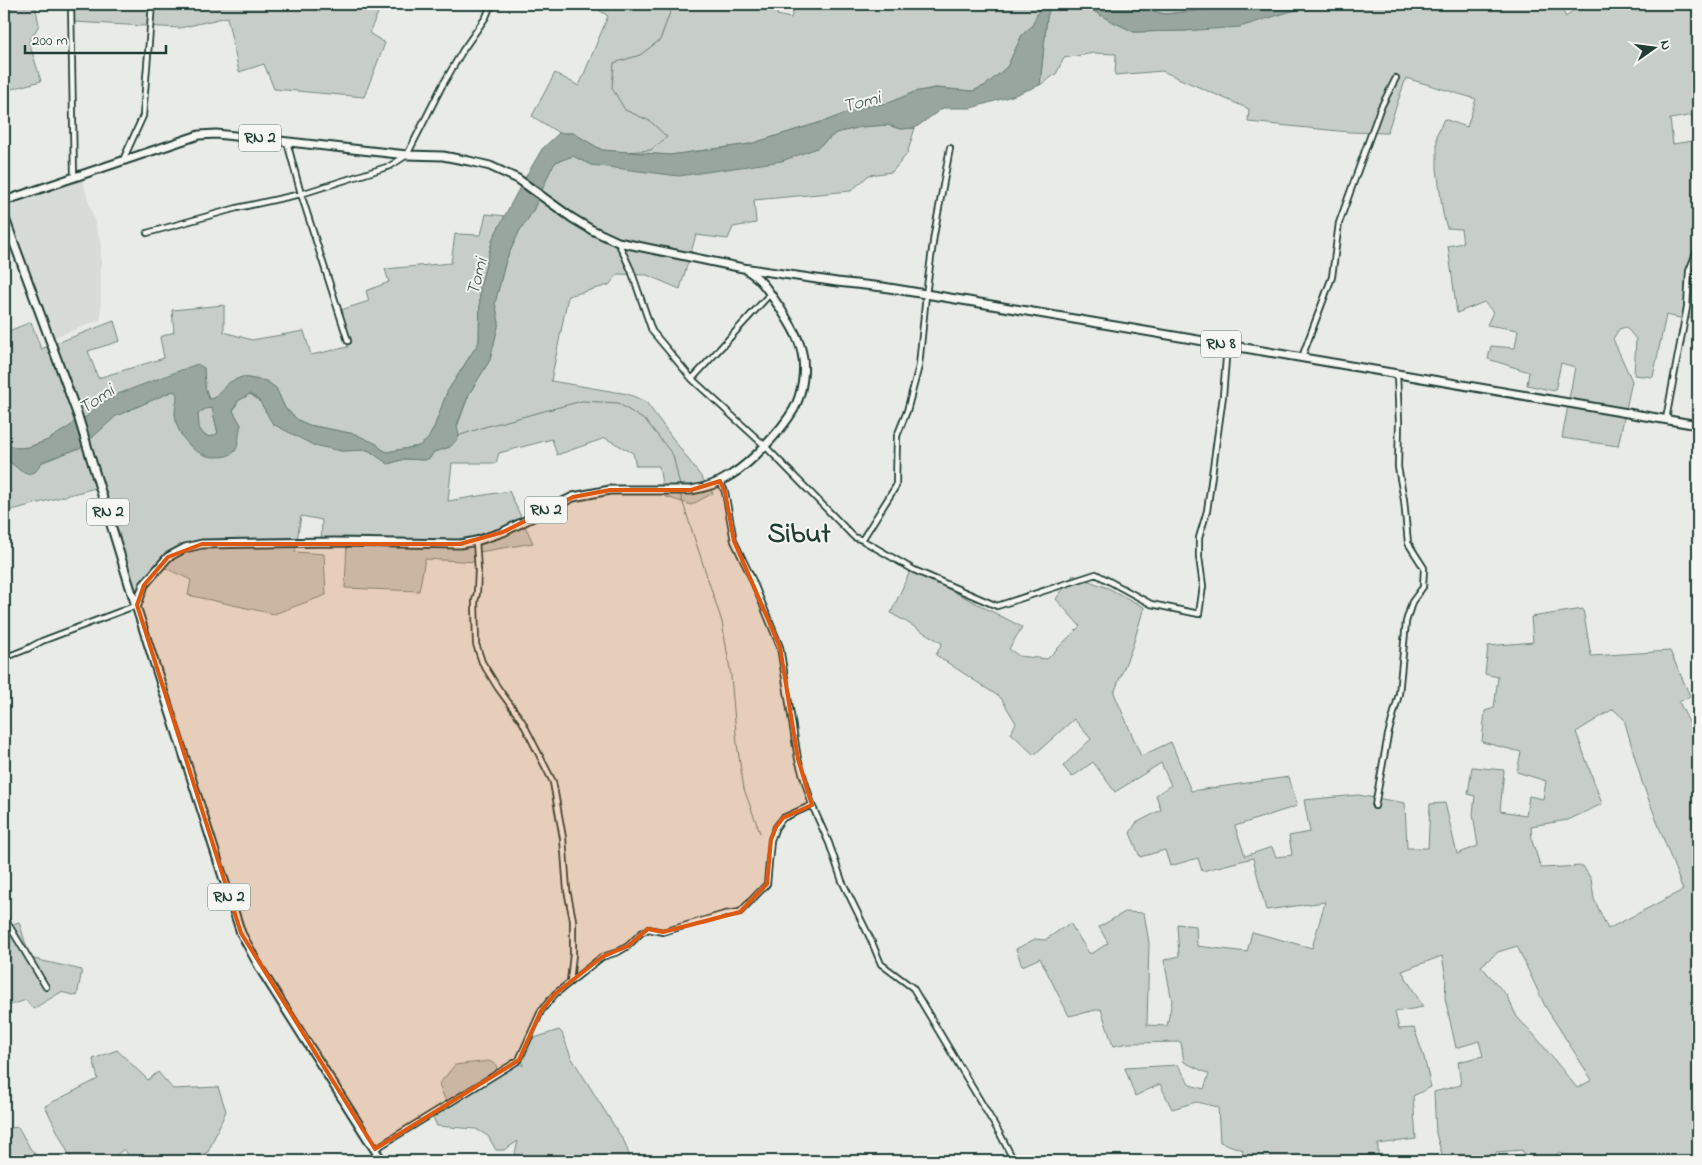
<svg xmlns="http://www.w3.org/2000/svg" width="1702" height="1165" font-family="'Indie Flower',sans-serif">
  <rect width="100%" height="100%" fill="#e9ebe7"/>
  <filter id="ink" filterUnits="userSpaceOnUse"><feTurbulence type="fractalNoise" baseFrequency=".02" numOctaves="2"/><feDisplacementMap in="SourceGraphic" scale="10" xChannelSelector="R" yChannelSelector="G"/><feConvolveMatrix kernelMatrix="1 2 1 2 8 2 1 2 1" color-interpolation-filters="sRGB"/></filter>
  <g filter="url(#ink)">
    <!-- built -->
    <path fill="#d8dcd8" d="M82,179l19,64v77l-49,18 -48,-130v-5z"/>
    <!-- green -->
    <path fill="#c7cec9" stroke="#73867e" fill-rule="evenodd" d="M4,4h31l4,21 -10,17 12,39 -37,10z
      M73,4h309l-13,29 16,10 -21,54 -90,-8 -10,-25 -25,8 -12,-55 -47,11 -106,-6z
      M590,4h188l-1,11 14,3 4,-14h11l24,5 2,-5h209v3l-9,19 -10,9 -15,32 -21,18 -13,6 -38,-3 -21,4 -25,11 -27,4 -34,13 -78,24 -80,11 -68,-5 -29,-17h-14l-27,-17 23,-43 24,13 29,-70z
      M1051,4h30l28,16 25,12 51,-1 113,-21 16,-6h245l7,13 14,-13h118v90l-7,2 3,19 -24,4 3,25 25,-4v178h-18l-14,-3 -13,62 -19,-2 2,-36 -10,-12 -7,2 -6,10 19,42 -14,65 -56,-8 13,-71 -14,-4 -6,28 -28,-6 2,-13 -41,-13 3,-13 24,2 3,-18 -31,-5 6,-13 -9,-10 -27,11 -9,-67 15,-3 -2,-14 -14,-1 -4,-14 -6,-45v-35l7,-15 23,8 9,-28 -70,-21 -19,55 -38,-1 -101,-10 1,-13 -87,-38 -47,4 1,-21 -22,-1 -30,5 -8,16 -16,11 7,-68z
      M1124,4h135l-94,10z
      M888,125l12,4 15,-1 -8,26 -15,18 -23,3 -18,16 -97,9 2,23 -23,4 -5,12 -32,-4 -16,54 -33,-14 -29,-1 -9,11 -41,11 -17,85 77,13 18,8 67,91 -22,12 -27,-9 -5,-30h-23l-3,-13 -28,-15 -48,17 -5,-16 -53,14 -3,10h-44l-4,38 61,-10 24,52 -54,9 -1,10 -53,-3 -6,32 -74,-3 2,-46h-26l1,-22 -21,-4 -6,36 29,2 2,41 -52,19 -86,-19 3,-15 -32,-15 -24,29 -32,-108 -99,26v-53l6,3 11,9 60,-24 35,-31 57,-25 5,3 -3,20 47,43c23,-9 12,-14 19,-32l-8,-14 5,-10 12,-7 9,6 14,24 68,27 27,-1 21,14 15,-5 21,1 9,-8 16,-5 19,-53 21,-34 9,-38 -4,-19 11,-43 14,-30 12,-17 19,-44 5,-7 17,-6 18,9 226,-17 19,-15 25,-6z
      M486,214l20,2 -13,22 -13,49 -1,55 -32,50 -12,33 -7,15 -9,6 -32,6 -32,-18 -46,-9 -11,-5 -13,-12 -9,-20 -10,-7 -24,-4 -12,5 -10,9 -5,7 -6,1 -4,-12 -1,-19 -107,38 -11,11 -11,4 -6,6 -21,13 -19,7 -12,1 -13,-5v-110l27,-11 10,27 73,-28 6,20 -32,10 10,27 66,-20 -4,-21 14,-5 -2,-22 52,-5v27l28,8 52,-9 7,24 37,-8 -10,-36 31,-10 -3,-10 23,-9 -4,-13 66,-6 4,-29 26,1z
      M212,408l6,26 -7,3 -7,-2 -5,-7 -1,-15 7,-4z
      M911,569l26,14 85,44 -13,22 10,7 28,3 33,-33 -24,-27 17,-24 35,13 36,19 -11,38 -19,48 27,63 30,-14 20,49 98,-14 8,29 -62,20 10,30 27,-9 4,10 16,-2 -3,-19 21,-4 -6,-32 54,-5 47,8 2,45h21l2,-44 15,-1 12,51 21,-8 -5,-32 2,-18 -7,-2 4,-27 32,3 -4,41 26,4 3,-19 14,3 3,-18 -29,-9 4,-20 -39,-10 3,-31 9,-3 4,-31 -13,-3 3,-28 45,-4 -2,-25 52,-8 8,47 79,-5 20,45 -11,6 19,38v421h-127l-11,-9 -13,9h-20l-5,-11 -26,2v9h-52l-8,-27 -2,-42 27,-7 -3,-23 25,-6 -4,-15 -23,7 -11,-50 1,-20 -4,-22 -40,15 21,36 -28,5 4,17 15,-1 10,29 7,30 -18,9 3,43 -38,5v11l-42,1 -1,5h-94l2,-11 -23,-8 -2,-35 -22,-5 -24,7 -12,-25 -25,12 -10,-28 53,-3 12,20 14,4 5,-15 -25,-12 -3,-20 -52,1 -16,3 -12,-37 -32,7 -29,-58 -18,8 -6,-17 19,-10 10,1 25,-17 19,30h4l15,-10 -9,-16 26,-15 19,1 5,30 -2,82 20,1 5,-25 -8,-41 15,-4 -2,-32 19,2 1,20 50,6 5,-20 60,16 13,-46 -59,8 -13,-52 -51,13 -4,-13 -28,8 -5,-16 -25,7 -10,-24 6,-10 25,-13 -5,-15 15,-10 -10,-22 -46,29 -22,-30 -21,15 -9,-11 28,-27 -17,-20 -40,36 -23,-22 5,-10 -15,-25 -65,-43 6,-12 -51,-30zM1613,709l11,10 18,63 41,108 -75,39 -14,-30 -3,-20 -8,-13 -42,2 -9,-27 -1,-15 37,-6 34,-16 -26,-72zM1517,946l28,60 47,74 -15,8 -42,-52 -18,-19 -10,-21 -26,-30 17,-14z
      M19,922l11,36 52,12 -5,26 -16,-4 -28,17 -7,-9 -22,7v-80z
      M559,1030l3,3 9,24 54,86 6,18h-113l-4,-4 4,-16 -14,9h-8l-8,-14 -12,-7 -39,-3 -5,-11 4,-6 8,1 4,-3 -9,-23 16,-19 34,-4 7,4 3,12 13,-17 5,1 6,5 -1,-8 9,-19z
      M117,1050l31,30 10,-8 15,17 45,-2 8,24 -18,41 -16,7 1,2h-60l-9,-12 -11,9 2,3h-43l-27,-55 53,-27 -5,-20z
      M18,1127l12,21 10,13h-36v-32z"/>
    <!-- water -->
    <path fill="#99a6a0" stroke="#687c75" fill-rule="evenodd" d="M1041,4h10l-4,13 -7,68 -28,11 -41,12h-28l-28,20 -15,1 -12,-4 -27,2 -25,6 -19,15 -35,13 -103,15 -88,-11 -18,-9 -17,6 -5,7 -19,44 -12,17 -14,30 -11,43 4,19 -9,38 -21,34 -12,31 2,12 -9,10 -16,5 -4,6 -5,2 -21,-1 -16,5 -20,-14 -27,1 -28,-6 -40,-21 -14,-24 -9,-6 -12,7 -5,10 8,14c-3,8 -1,19 -6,26 -5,6 -14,6 -22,6 -21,-2 -37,-23 -38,-43 0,-7 2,-14 2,-20l-4,-3 -57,25 -35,32 -38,13 -7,10 -7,3 -8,-3 -11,-9 -6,-3v-16l13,5 12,-1 19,-7 21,-13 6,-6 11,-4 11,-11 21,-12 79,-30 7,4 1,19 4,12 6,-1 5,-7 10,-9 12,-5 24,4 10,7 9,20 13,12 11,5 46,9 22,10 4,5 6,3 32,-6 9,-7 7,-14 12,-33 32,-50 1,-55 13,-49 28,-53 21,-36 17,-16h14l29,17 68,5 80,-11 78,-24 34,-13 27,-4 25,-11 21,-4 38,3 13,-6 21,-18 15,-32 10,-9zM212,408l6,25 -8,4 -6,-2 -5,-7 -1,-14 7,-5z
      M1081,4h43l41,10 94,-10h55l-74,23 -55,4 -51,1 -25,-12z"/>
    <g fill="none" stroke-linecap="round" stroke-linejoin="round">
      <!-- stream -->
      <path stroke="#687c75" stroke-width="1" d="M626,152l25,-2 16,-13 -17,-16 -25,-11 -13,-22 2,-25 26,-8 20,-15 13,-36
        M458,436l26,-9 98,-26 36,2 29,19 26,33 7,31
        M680,494l42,128 9,54 6,68 7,45 16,44"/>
      <!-- minor casing -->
      <g stroke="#1f3d34" stroke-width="8">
        <path id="minor" d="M71,4l3,173
          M287,142l14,52 47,147
          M123,160l20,-44 9,-112
          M147,233l90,-25 64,-14 89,-28 17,-11 35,-69 21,-36 23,-33 4,-10 6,-3
          M618,242l13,28 21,61 40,48 73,67 89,91 8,3 52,30 83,36 99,-32 55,30 48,10 4,-28 -4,-29v-19l8,-27 16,-115 4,-50
          M1302,357l30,-80 7,-54 41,-114 16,-31
          M692,379l78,-85
          M1666,419l21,-112 2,-36 9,-23
          M720,481l5,11 9,49 19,40 27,66 18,112 14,46 17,38 13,38 29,59 10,24 32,24 87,146 14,27
          M862,540l34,-54 1,-50 10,-25 12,-45 7,-71 8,-60 16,-87
          M476,541l2,29 -1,23 -2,8 1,43 6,18 16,26 24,33 31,61 10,56 4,52 6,30v34l-3,28
          M4,658l23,-9 15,-8 95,-36
          M1375,806l13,-71 11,-41 7,-72 6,-20 11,-15 1,-19 -16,-25 -4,-43 -6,-33 1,-45 -2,-48
          M4,917l42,70
          M375,1149l144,-89 22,-49 14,-17 47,-37 16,-5 10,-6 13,-13 7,-4 15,3 62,-18 15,-2 27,-28 4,-44 5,-13 7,-9 29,-13"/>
      </g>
      <!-- primary casing -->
      <g stroke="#1f3d34" stroke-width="11">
        <path id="primary" d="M4,201l195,-66 17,-1 191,21 36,1 26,5 21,5 28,13 54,39 20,12 26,12 125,26 94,14 46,5 85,14 730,124
          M4,216l74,200 51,168 112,349 20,37 121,191
          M137,605l7,-20 24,-28 17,-9 17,-4 133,-2 125,2 16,-3 27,-9 70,-35 37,-7h81c14,-2 28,-7 40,-15 20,-12 51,-45 63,-66 8,-15 12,-39 8,-56 -3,-16 -13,-31 -22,-45 -9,-13 -18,-29 -32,-37"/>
      </g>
      <!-- minor -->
      <use href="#minor" stroke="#f6f6f2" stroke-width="4.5"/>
      <!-- primary -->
      <use href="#primary" stroke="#f6f6f2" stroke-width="7"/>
    </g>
  </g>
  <!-- marked area -->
  <path fill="#de580e" fill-opacity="0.2" stroke="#de580e" stroke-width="4" stroke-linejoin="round" d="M720,481l5,11 9,49 46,106 18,112 14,46 -29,13 -7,9 -5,13 -4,44 -27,28 -77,20 -15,-3 -20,17 -26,11 -47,37 -14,17 -22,49 -144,89 -134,-216 -104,-328 7,-20 24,-28 34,-13h258l43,-12 70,-35 37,-7h81z"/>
  <g text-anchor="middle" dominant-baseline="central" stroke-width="4" stroke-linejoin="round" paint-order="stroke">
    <!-- shield labels -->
    <g fill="#f6f6f2" stroke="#60746d" stroke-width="1">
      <rect x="239" y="124.5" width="42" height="27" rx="4"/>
      <rect x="1201" y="330.5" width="40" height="27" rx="4"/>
      <rect x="525" y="496.5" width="42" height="27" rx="4"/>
      <rect x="87" y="498.5" width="42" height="27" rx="4"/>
      <rect x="208" y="883.5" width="42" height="27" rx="4"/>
    </g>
    <g font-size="16" font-weight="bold" fill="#1f3d34">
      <text x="260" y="138">RN 2</text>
      <text x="1221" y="344">RN 8</text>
      <text x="546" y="510">RN 2</text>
      <text x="108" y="512">RN 2</text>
      <text x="229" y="897">RN 2</text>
    </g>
    <!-- water labels -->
    <g font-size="19" font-style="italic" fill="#445c54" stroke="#f6f6f2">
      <text transform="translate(862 103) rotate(-14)">Tomi</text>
      <text transform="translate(478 277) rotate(-76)">Tomi</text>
      <text transform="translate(97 400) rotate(-33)">Tomi</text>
    </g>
    <!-- town labels -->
    <g font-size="28" font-weight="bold" fill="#1f3d34" stroke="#f6f6f2">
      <text x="799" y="535">Sibut</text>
    </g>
  </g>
  <!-- margin -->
  <rect width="1702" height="1165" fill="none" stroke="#f6f6f2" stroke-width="20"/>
  <rect x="10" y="10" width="1682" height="1145" fill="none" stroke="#1f3d34" stroke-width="2" filter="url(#ink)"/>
  <!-- north arrow -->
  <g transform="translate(1654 48) rotate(76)" stroke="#f6f6f2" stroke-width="4" paint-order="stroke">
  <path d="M0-4L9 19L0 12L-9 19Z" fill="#1f3d34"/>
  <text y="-8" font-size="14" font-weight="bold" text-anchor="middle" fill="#1f3d34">N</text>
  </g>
  <!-- scale -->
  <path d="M25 45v8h141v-8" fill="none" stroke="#1f3d34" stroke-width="2.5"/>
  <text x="32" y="45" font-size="15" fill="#1f3d34" stroke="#f6f6f2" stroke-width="4" paint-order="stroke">200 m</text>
</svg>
